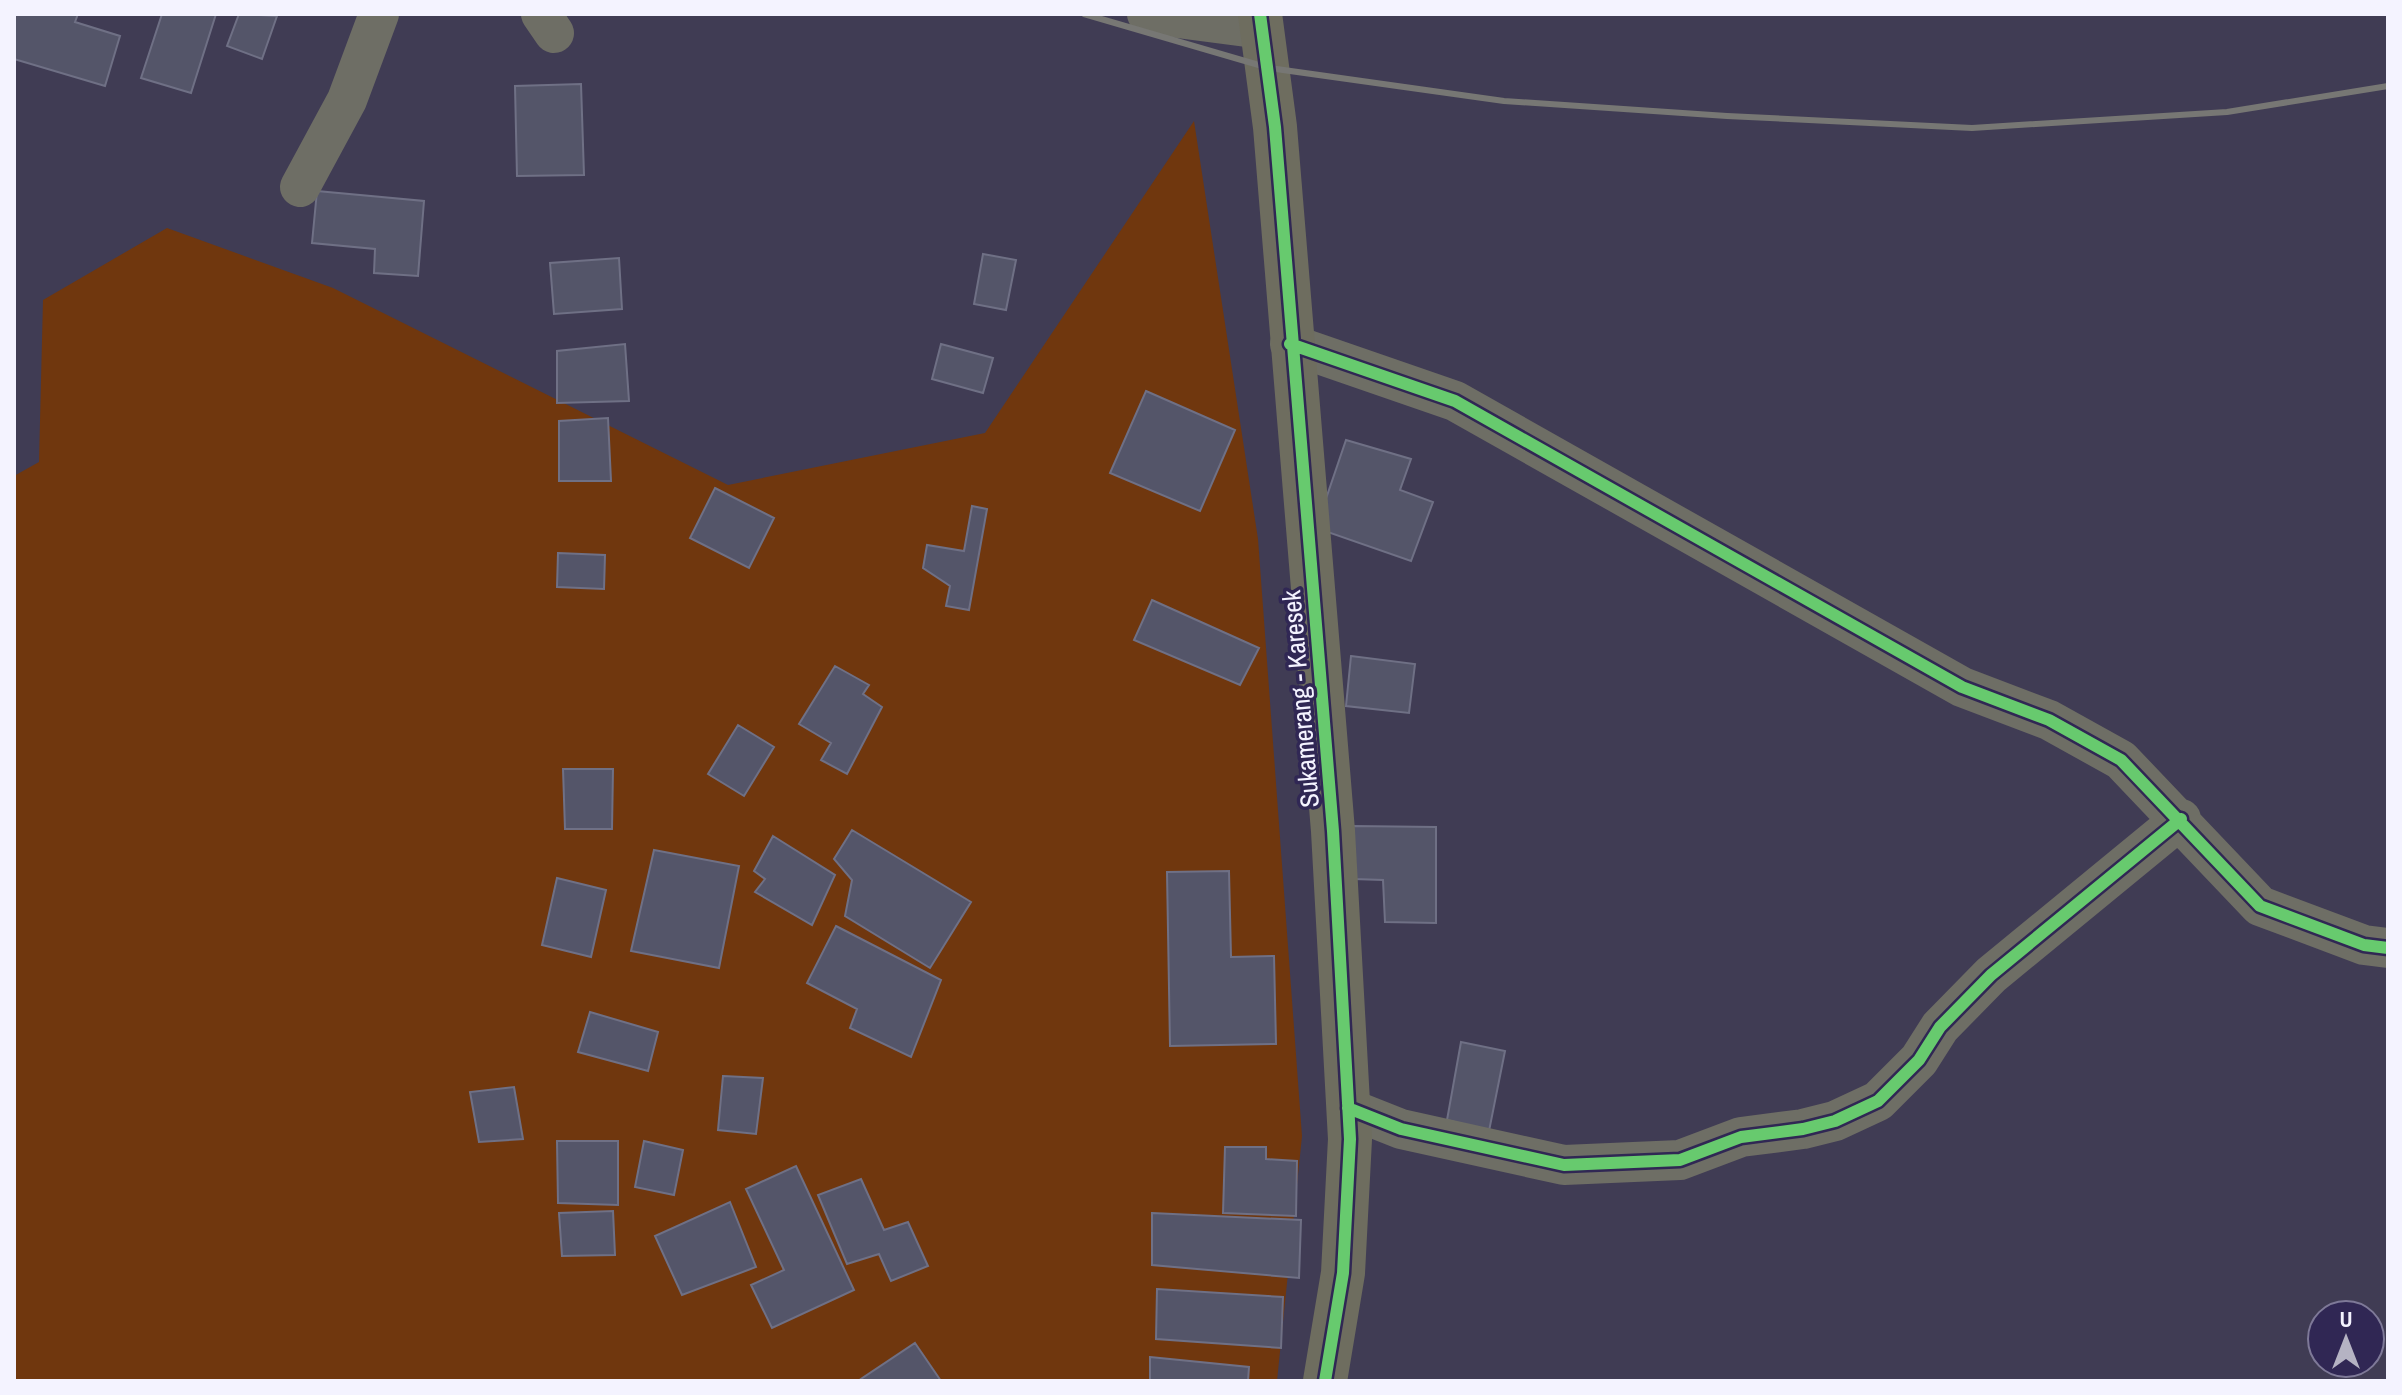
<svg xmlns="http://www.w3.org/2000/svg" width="2402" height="1395" font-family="'Archivo Narrow',sans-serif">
  <rect width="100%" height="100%" fill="#403c54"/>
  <!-- green -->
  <path fill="#70370e" d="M1194,121l64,418 44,597 -25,245h-1263v-905l25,-14 4,-162 124,-72 166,60 395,197 257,-52z"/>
  <!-- building -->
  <path fill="#545569" stroke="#6f7085" stroke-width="2" d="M14,14h64l-3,8 45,14 -15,50 -91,-27z
    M162,14h54l-25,79 -50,-15z
    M239,14l38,2 -15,43 -35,-13z
    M581,84l3,91 -67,1 -2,-90z
    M317,191l107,10 -6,75 -44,-3 1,-24 -63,-6z
    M983,254l33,6 -10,50 -32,-6z
    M619,258l3,51 -68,5 -4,-51z
    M625,344l4,57 -72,2v-52z
    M941,344l52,14 -10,35 -51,-14z
    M1146,391l89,39 -35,81 -90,-38z
    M608,418l3,63h-52v-60z
    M1346,440l65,19 -11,31 33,12 -22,59 -95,-33z
    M715,488l59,30 -25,50 -59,-30z
    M972,506l15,3 -18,101 -23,-4 4,-20 -27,-18 4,-23 37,6z
    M558,553l47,2 -1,34 -47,-2z
    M1152,600l107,48 -19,37 -106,-45z
    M1351,656l64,8 -6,49 -63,-7z
    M835,666l34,19 -6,9 19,13 -35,67 -26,-14 10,-17 -32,-19z
    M738,725l36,22 -30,49 -36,-22z
    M563,769h50l-1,60h-47z
    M1353,826l83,1v96l-51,-1 -2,-42 -29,-1z
    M852,830l119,72 -41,66 -85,-52 7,-36 -18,-21z
    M773,836l62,39 -23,50 -57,-33 10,-13 -11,-8z
    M654,850l85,16 -20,102 -88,-17z
    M1229,871l2,86 43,-1 2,88 -106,2 -3,-174z
    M557,878l49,12 -15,67 -49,-12z
    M836,926l105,54 -30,77 -61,-29 7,-19 -50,-26z
    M590,1012l68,20 -10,39 -70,-19z
    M1461,1042l44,9 -16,80 -42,-11z
    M723,1076l40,2 -7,56 -38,-4z
    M514,1087l9,52 -44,3 -9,-50z
    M557,1141h61v64l-60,-2z
    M644,1141l39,9 -9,45 -39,-8z
    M1225,1147h41v12l31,2 -1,55 -73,-3z
    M796,1166l58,124 -82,38 -21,-43 33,-15 -38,-81z
    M861,1179l23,51 24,-8 20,44 -37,15 -12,-27 -32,10 -29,-69z
    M730,1202l26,65 -74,28 -27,-59z
    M613,1211l2,44 -53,1 -3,-43z
    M1152,1213l149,7 -2,58 -147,-13z
    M1157,1289l126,8 -2,51 -125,-9z
    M915,1343l26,38h-78l-2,-2z
    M1150,1357l99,10 -1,14h-98z"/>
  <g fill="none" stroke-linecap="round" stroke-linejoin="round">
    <!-- street -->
    <path stroke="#6e6e65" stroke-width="40" d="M541,14l13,19
      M1147,14l115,15
      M300,187l47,-87 32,-86
      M1290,344l165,57 507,286 87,33 72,40 139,146 104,39 24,3
      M1348,1108l53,21 163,36 116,-5 61,-23 62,-8 32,-8 43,-20 41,-41 21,-33 51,-52 190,-156"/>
    <!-- secondary -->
    <path stroke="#6e6d5f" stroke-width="44" d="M1260,14l15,113 58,704 17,308 -7,134 -18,108"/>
    <!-- rail -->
    <path stroke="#777774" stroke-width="6" d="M1084,14l185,54 235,33 223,15 245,12 255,-16 161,-26"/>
    <!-- cycleway casing -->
    <g stroke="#302754" stroke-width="17">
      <path id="cycleway" d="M1260,14l15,113 58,704 17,308 -7,134 -18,108
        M1290,344l165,57 507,286 87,33 72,40 139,146 104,39 24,3
        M1348,1108l53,21 163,36 116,-5 61,-23 62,-8 32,-8 43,-20 41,-41 21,-33 51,-52 190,-156"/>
    </g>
    <!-- cycleway -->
    <use href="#cycleway" stroke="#67ca6e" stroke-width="12"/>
  </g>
  <g text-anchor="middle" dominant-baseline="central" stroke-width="7" stroke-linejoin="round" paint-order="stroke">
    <!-- street labels -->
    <g font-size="26" fill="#f4f3ff" stroke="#302754">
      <text transform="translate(1300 699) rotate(-95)">Sukamerang - Karesek</text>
    </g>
  </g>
  <!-- border -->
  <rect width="2402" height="1395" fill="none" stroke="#f4f3ff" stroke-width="32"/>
  <!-- north arrow -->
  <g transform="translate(2346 1339)"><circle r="38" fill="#302754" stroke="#7e7998" stroke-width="2"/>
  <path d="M0-6L14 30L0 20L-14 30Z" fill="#b5b3c3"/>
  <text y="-12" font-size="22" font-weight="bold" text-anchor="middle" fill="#f4f3ff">U</text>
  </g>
</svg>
